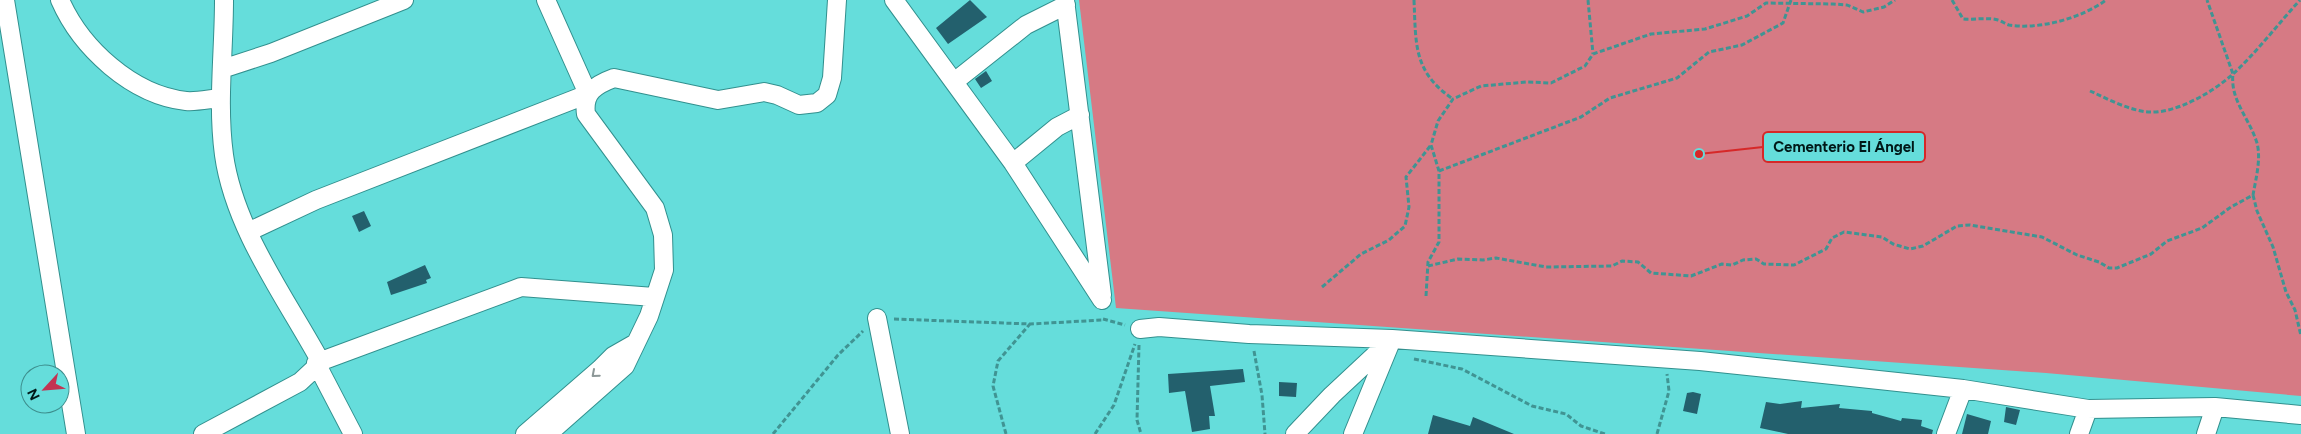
<svg xmlns="http://www.w3.org/2000/svg" width="2301" height="434" font-family="Figtree,sans-serif">
  <rect width="100%" height="100%" fill="#65dddb"/>
  <!-- green -->
  <path fill="#d67a84" d="M1079,0h1222v396l-255,-23 -930,-65z"/>
  <!-- building -->
  <path fill="#23606d" d="M970,0l17,17 -39,27 -12,-16z
    M986,71l6,10 -11,7 -6,-9z
    M364,211l7,15 -12,6 -7,-16z
    M425,265l6,13 -5,2 1,3 -36,12 -4,-13z
    M1243,369l2,13 -35,4 5,30h-6l1,13 -18,3 -7,-41 -16,2 -1,-19z
    M1279,382l18,1 -1,14 -17,-1z
    M1693,392l8,2 -4,20 -14,-3 4,-18z
    M1802,401l-1,7 39,-4 -1,4 33,3v2l29,8 1,-3 20,2 -1,6 12,4 -1,4h-144l-28,-6 6,-26 14,2z
    M2006,407l14,3 -4,15 -12,-3z
    M1967,414l24,7 -3,13h-26z
    M1433,415l37,11 3,-9 41,17h-86z"/>
  <g fill="none" stroke-linecap="round" stroke-linejoin="round">
    <!-- minor casing -->
    <g stroke="#32908e" stroke-width="20">
      <path id="minor" d="M5,0l71,434
        M60,0c21,48 72,95 126,101 11,1 23,-2 34,-3
        M894,0l119,163 89,137
        M1065,0l37,295
        M222,69l49,-16 133,-53
        M954,82l72,-57 40,-20
        M1013,163l44,-36 23,-12
        M248,232l68,-32 272,-106 -42,-94
        M877,318l23,116
        M1140,329l19,-2 90,7 143,5 308,22 263,28 125,20 127,-2 86,8
        M203,434l97,-52 15,-14 3,-11c-35,-63 -84,-130 -94,-202 -7,-51 0,-103 0,-155
        M353,434l-37,-71 205,-76 133,10
        M525,434l75,-65 13,-13 21,-12
        M548,434l77,-68 24,-50 15,-46 -1,-35 -8,-27 -69,-94c-3,-21 9,-29 28,-36l104,22 46,-8 13,3 22,10 18,-2 10,-8 5,-17 5,-78
        M1295,434l37,-39 60,-56
        M1353,434l37,-90
        M1946,434l17,-45
        M2079,434l9,-25
        M2206,434l9,-27"/>
    </g>
    <!-- path -->
    <path stroke="#409493" stroke-width="3" stroke-dasharray="5 2.5" stroke-linecap="butt" d="M1414,0c2,44 -1,72 39,99
      M1588,0l5,54
      M1952,0l11,19c11,1 25,-2 35,1 4,1 7,4 11,5 30,5 73,-7 97,-25
      M2090,91c18,8 38,19 58,21 28,2 65,-20 85,-38 22,-20 46,-51 67,-74
      M1439,171l142,-54 29,-19 67,-20 32,-26 33,-7 41,-22 8,-23
      M2253,195l4,16 16,36 13,45 9,18 6,26
      M1428,266l30,-7 25,1 13,-2 50,9 66,-1 10,-5 16,1 13,11 40,3 31,-12 10,1 11,-5 13,-1 8,5 30,1 32,-16 6,-11 12,-6 38,5 11,7 17,5 13,-3 34,-20 13,-1 72,12 35,18 22,7 10,6h8l34,-14 16,-13 35,-13 29,-21 22,-12c3,-17 9,-39 3,-55 -8,-23 -26,-41 -23,-66l-26,-74
      M1322,287l39,-33 28,-14 16,-14 4,-19 -3,-30 25,-32
      M1426,296l2,-34 11,-20v-71l-8,-26 7,-24 15,-22 28,-13 46,-4 24,1 34,-17 8,-12 58,-20 54,-5 42,-13 19,-13 67,1 14,1 16,7 21,-5 11,-7
      M894,319l136,5 73,-4
      M1103,319l22,6
      M1139,345l-2,75 4,14
      M1254,351l8,44 3,39
      M1414,359l48,10 70,37 34,8 15,12 24,8
      M773,434l65,-79 25,-24
      M1006,434l-13,-48 5,-25 32,-37
      M1095,434l19,-29 21,-61
      M1657,434l12,-43 -2,-17"/>
    <!-- minor -->
    <use href="#minor" stroke="#fff" stroke-width="18"/>
  </g>
  <!-- one-way arrows -->
  <defs><path id="oneway-chevron" d="M-2-3.5L2.5 0L-2 3.5" fill="none" stroke-width="1.6" stroke-linecap="round" stroke-linejoin="round" transform="scale(1.25)"/></defs>
  <use stroke="#8c9797" href="#oneway-chevron" transform="translate(595 374) rotate(139)"/>
  <!-- callouts -->
  <path fill="none" stroke="#d62828" stroke-width="2" d="M1699 154L1763 147"/>
  <circle fill="#d62828" stroke="#65dddb" stroke-width="2" cx="1699" cy="154" r="5"/>
  <rect fill="#65dddb" stroke="#d62828" stroke-width="2" x="1763" y="132" width="162" height="30" rx="5"/>
  <g font-size="15" text-anchor="middle" font-weight="bold" fill="#001818">
    <text x="1844" y="152">Cementerio El Ángel</text>
  </g>
  <!-- north arrow -->
  <g transform="translate(45 389) rotate(244)"><circle r="24" fill="#65dddb" stroke="#3d8e8d"/>
  <path d="M0-4L9 19L0 12L-9 19Z" fill="#c33352"/>
  <text y="-8" font-size="14" font-weight="bold" text-anchor="middle" fill="#001818">N</text>
  </g>
</svg>
